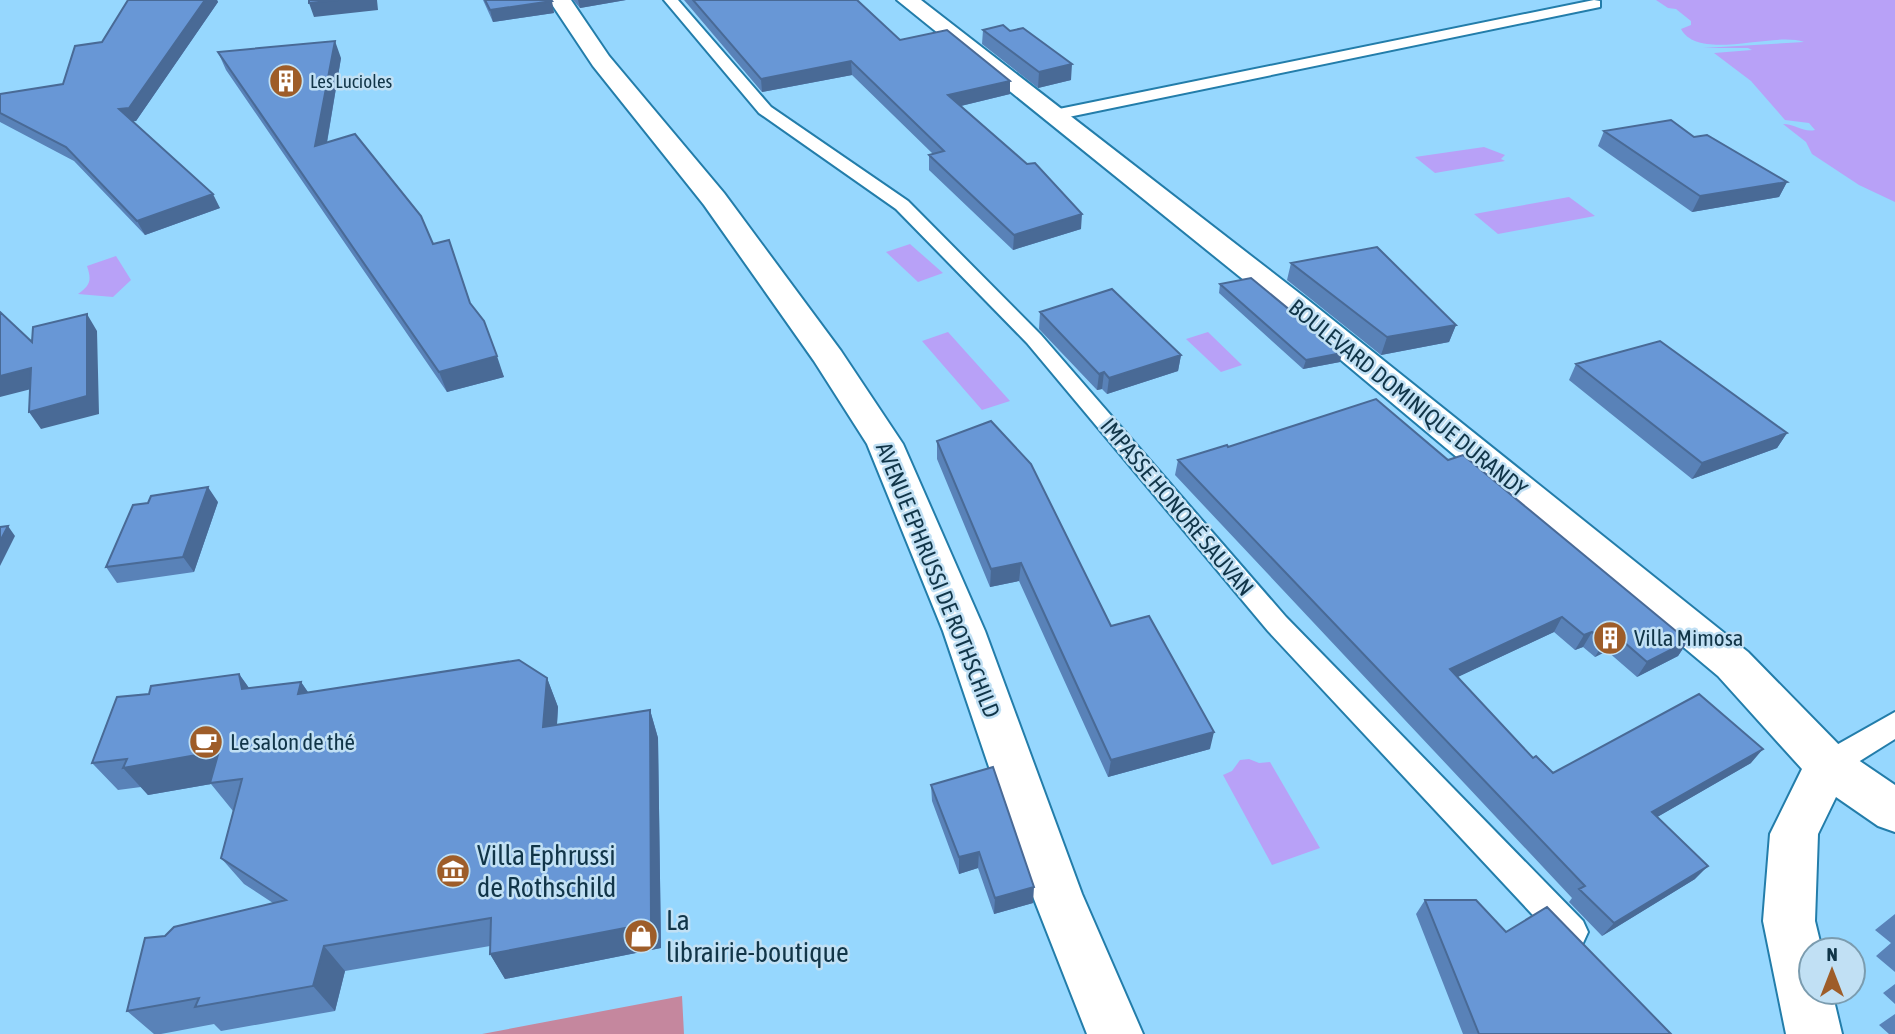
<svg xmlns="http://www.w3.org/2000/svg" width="1895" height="1034" font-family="'Asap Condensed',sans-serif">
  <rect width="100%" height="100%" fill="#96d7fe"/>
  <!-- green -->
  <path fill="#c5879e" d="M682,996l2,38h-202l179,-34z"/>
  <!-- water -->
  <path fill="#b8a1f7" d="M1656,0h239v202l-36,-17 -47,-31 -6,-12 -23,-18c12,0 21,9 32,6l-6,-7 -24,-3 -34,-39 -37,-28 38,-3 -4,-2h-45l101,-6c-31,-11 -105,20 -123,-13l10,-4v-4l-15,-12 -8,-1z
    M1484,147l21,8 -4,4 4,2 -70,12 -20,-16z
    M1569,197l26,19 -97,18 -24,-20z
    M910,244l33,29 -25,9 -32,-30z
    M116,256l15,24 -18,17 -35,-3c12,-9 14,-13 9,-28z
    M948,332l62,69 -28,9 -60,-69z
    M1208,332l34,33 -21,7 -35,-33z
    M1249,759l10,4 11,-1 50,86 -48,17 -49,-90 9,-4 8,-11z"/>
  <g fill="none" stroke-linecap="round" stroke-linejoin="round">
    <!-- lane casing -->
    <g stroke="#237daa" stroke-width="4">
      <path id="lane" d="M664,0h14l93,107 137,94 133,134 245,282 297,304 5,11 -5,11 -12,5 -12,-5 -291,-312 -241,-288 -131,-134 -137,-96z
        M1594,0l6,1v6l-546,113 -8,-5 8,-5z
        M1895,712v27l-56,35 -11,4 -11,-4 -4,-9 4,-9z"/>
    </g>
    <!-- street casing -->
    <g stroke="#237daa" stroke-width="4">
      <path id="street" d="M549,0h22l38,56 115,137 117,158 62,93 82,187 97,263 61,140h-56l-55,-140 -89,-263 -76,-187 -53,-83 -110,-156 -111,-139z
        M897,0h24l387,300 440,352 97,99 50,34v47l-17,-6 -42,-29 -18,37 -3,87 7,29h-11v42h21l10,42h-56l-23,-113 7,-87 32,-65 -84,-93 -432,-362z"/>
    </g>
    <!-- lane -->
    <use href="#lane" fill="#fff" fill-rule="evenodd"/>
    <!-- street -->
    <use href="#street" fill="#fff" fill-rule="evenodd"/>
  </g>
  <!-- wall -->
  <path fill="#5982b8" d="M128,0h89l1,2 -82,119h-3l87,87 -75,27 -71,-74 -74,-39v-28l63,-10 39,-42z
    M483,0h68l3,13 -61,9z
    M573,0h53l-46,8z
    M684,0h173l43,40 110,41v13l-49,12 120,123 -68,21 -84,-80v-15l4,-1 -81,-79 -90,17z
    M983,30l88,50 -33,8 -56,-44z
    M218,52l123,6 -14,85 106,101 37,60 34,73 -57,15 -221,-322z
    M1604,131l183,51 -8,15 -87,15 -94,-66z
    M1291,263l165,62 -7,17 -68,13 -94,-75z
    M1220,284l120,78 -37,7 -84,-76z
    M1040,312l141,43 -3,16 -71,23 -5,-5 -5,1 -58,-61z
    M1576,364l211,69 -10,15 -85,31 -123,-99z
    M937,441l174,185 99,123 -102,28 -89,-196 -29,6 -53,-128z
    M1228,447l220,13 240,181 -10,15 -41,21 -30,-26 -12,6 -12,-10 -8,3 -21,-18 -97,45 76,81 20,15 198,-10 -94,54 38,62 -93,57 -33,-34 3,-4 -397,-423 3,-15z
    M218,502l-24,70 -77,11 -11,-16z
    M239,674l10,14 52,-6 7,10 239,-14 11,29 -1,18 93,-15 8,28 3,210 -156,31 -15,-25v-8l-145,25 -10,40 -114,20 -7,-7 -53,10h-7l-27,-23 38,-75 108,-33 -29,-19 -23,-26 12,-47 -22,-27 -63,11 -7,-8 -23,3 -26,-27 57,-69z
    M931,785l102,118 -39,11 -16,-46 -19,6 -27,-73z
    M1425,900l81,32 165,102h-208l-47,-120z
    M1895,914v58l-19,-16 15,-13 -16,-13z
    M1895,984v20l-12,-11z
    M1895,1014v20h-6l-10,-9z"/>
  <!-- shaded-wall -->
  <path fill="#496a96" d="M205,0h12l1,2 -82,119 -10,1 -7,-13z
    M338,0h39l1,10 -64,7 -5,-14z
    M578,0h48l-46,8z
    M552,1l2,12 -61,9 -3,-12z
    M335,41l6,17 -18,107 -8,-19z
    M851,61l1,14 -90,17 -1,-13z
    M1072,64l-1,16 -33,8 1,-16z
    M1010,81v13l-62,15v-14z
    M1787,182l-8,15 -87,15 8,-16z
    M213,194l7,14 -75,27 -8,-14z
    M1082,214l-1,15 -68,21 1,-15z
    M87,314l10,17 2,83 -58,15 -12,-17z
    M1456,325l-7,17 -68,13 6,-18z
    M1342,353l-2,9 -37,7 3,-9z
    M1181,355l-3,16 -71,23 2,-16z
    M497,356l7,21 -57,15 -8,-20z
    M31,368l12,18 -43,11v-21z
    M1104,372l-2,17 -5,1 2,-16z
    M1787,433l-10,15 -85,31 10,-16z
    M208,487l10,15 -24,70 -11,-15z
    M8,526l7,10 -15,30v-25z
    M1021,563l-2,18 -29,6 1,-18z
    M1562,617l-8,15 -111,52 7,-15z
    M1592,632l-9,15 -8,3 9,-15z
    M1617,636l-10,15 -12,6 9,-15z
    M1688,641l-10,15 -41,21 10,-15z
    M239,674l20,28 -17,-13z
    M547,678l11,29 -3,48 -12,-28z
    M301,682l19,28 -22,-16z
    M650,710l8,28 3,210 -156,31 -15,-25z
    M1214,732l-4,17 -102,28 3,-17z
    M1763,749l-12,14 -111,64 12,-15z
    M219,751l-9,32 1,1 -63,11 -25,-27z
    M979,852l-1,16 -19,6v-17z
    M1708,866l-13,13 -93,57 12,-13z
    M1034,887l-1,16 -39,11 1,-16z
    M324,946l21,25 -10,40 -22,-25z"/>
  <!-- building -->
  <path fill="#6897d6" stroke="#496a96" stroke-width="2" d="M128,0h77l-76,108 -10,1 94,85 -76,27 -71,-74 -66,-34v-19l63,-10 12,-38 27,-4z
    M309,0h29l-29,3z
    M485,0h66l1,1 -62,9z
    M693,0h164l43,40 47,-10 63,51 -62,14 79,69 8,-1 47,51 -68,21 -85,-80 15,-4 -93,-90 -90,18z
    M1003,25l7,6 13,-3 49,36 -33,8 -56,-42z
    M335,41l-20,105 40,-12 66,82 12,28 16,-4 21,63 14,18 13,35 -58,16 -221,-320z
    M1671,120l23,17 13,-2 80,47 -87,14 -96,-65z
    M1377,247l79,78 -69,12 -96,-74z
    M1251,278l91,75 -36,7 -86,-76z
    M1112,289l69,66 -72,23 -5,-6 -5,2 -59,-62z
    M0,312l32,30 1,-15 54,-13v82l-58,16 2,-44 -31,8z
    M1660,341l127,92 -85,30 -126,-99z
    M1376,399l72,61 15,-5 225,186 -41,21 -30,-26 -13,6 -12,-10 -8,3 -22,-18 -112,52 83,89 3,-2 17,17 146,-79 64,55 -111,63 56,54 -94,57 -35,-34 6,-3 -407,-426 49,-15 1,2z
    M991,421l40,43 80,162 38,-10 65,116 -103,28 -90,-197 -30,6 -54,-128z
    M208,487l-25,70 -77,10 27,-62 15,-2 3,-7z
    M8,526l-8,15v-14z
    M519,660l28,18 -4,49 107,-17 1,213 -161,31 1,-36 -167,28 -11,40 -118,21 4,-9 -72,13 18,-73 20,-2 9,-9 112,-27 -65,-42 21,-79 -32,4 9,-32 -96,17 4,-9 -35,4 25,-66 32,-3 2,-8 88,-12 3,15 59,-7 -3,12z
    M993,767l41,120 -39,11 -16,-46 -20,5 -28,-72z
    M1425,900h51l30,32 41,-25 124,127h-192z"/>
  <!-- icons -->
  <defs>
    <g id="building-disc" transform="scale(1.75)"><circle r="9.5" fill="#9e5d29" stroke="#c1e0f4"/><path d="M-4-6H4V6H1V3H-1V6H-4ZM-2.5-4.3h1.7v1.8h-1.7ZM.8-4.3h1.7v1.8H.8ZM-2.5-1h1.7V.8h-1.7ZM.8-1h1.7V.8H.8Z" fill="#fff"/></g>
    <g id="cafe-disc" transform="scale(1.75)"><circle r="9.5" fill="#9e5d29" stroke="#c1e0f4"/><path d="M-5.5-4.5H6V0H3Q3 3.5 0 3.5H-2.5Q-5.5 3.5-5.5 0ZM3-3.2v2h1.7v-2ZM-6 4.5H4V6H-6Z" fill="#fff"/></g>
    <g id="museum-disc" transform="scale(1.75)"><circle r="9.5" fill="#9e5d29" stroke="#c1e0f4"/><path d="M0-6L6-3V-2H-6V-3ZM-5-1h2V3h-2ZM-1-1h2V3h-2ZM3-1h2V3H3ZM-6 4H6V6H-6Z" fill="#fff"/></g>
    <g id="shop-disc" transform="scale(1.75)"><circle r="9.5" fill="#9e5d29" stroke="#c1e0f4"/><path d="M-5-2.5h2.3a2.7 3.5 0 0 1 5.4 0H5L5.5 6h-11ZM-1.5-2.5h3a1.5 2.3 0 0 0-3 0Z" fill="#fff"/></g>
  </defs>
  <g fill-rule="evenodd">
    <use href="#building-disc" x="286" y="81"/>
    <use href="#building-disc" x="1610" y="638"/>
    <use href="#cafe-disc" x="206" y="742"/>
    <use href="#museum-disc" x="453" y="871"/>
    <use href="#shop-disc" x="641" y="936"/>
  </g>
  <g text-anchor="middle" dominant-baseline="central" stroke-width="5" stroke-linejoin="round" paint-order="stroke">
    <!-- far-poi labels -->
    <g font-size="19" fill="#113548" stroke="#c1e0f4" text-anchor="start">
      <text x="310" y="81">Les Lucioles</text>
    </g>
    <!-- street labels -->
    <g font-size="23" fill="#113548" stroke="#c1e0f4">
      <text transform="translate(1408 398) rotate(39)">BOULEVARD DOMINIQUE DURANDY</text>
      <text transform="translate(1177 507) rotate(50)">IMPASSE HONORÉ SAUVAN</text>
      <text transform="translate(938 580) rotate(68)">AVENUE EPHRUSSI DE ROTHSCHILD</text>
    </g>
    <!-- poi labels -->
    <g font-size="23" fill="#113548" stroke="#c1e0f4" text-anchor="start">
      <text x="1634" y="638">Villa Mimosa</text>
      <text x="230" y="742">Le salon de thé</text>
    </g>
    <!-- near-poi labels -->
    <g font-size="28" fill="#113548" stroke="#c1e0f4" text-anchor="start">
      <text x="477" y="855">Villa Ephrussi<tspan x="477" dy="32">de Rothschild</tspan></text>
      <text x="666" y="920">La<tspan x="666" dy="32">librairie-boutique</tspan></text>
    </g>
  </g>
  <!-- north arrow -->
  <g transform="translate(1832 971)"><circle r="33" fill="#c1e0f4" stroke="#7b9caf" stroke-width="2"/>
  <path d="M0-5L12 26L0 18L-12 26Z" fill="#9e5d29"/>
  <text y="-10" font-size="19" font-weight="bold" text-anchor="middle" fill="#113548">N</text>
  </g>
</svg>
